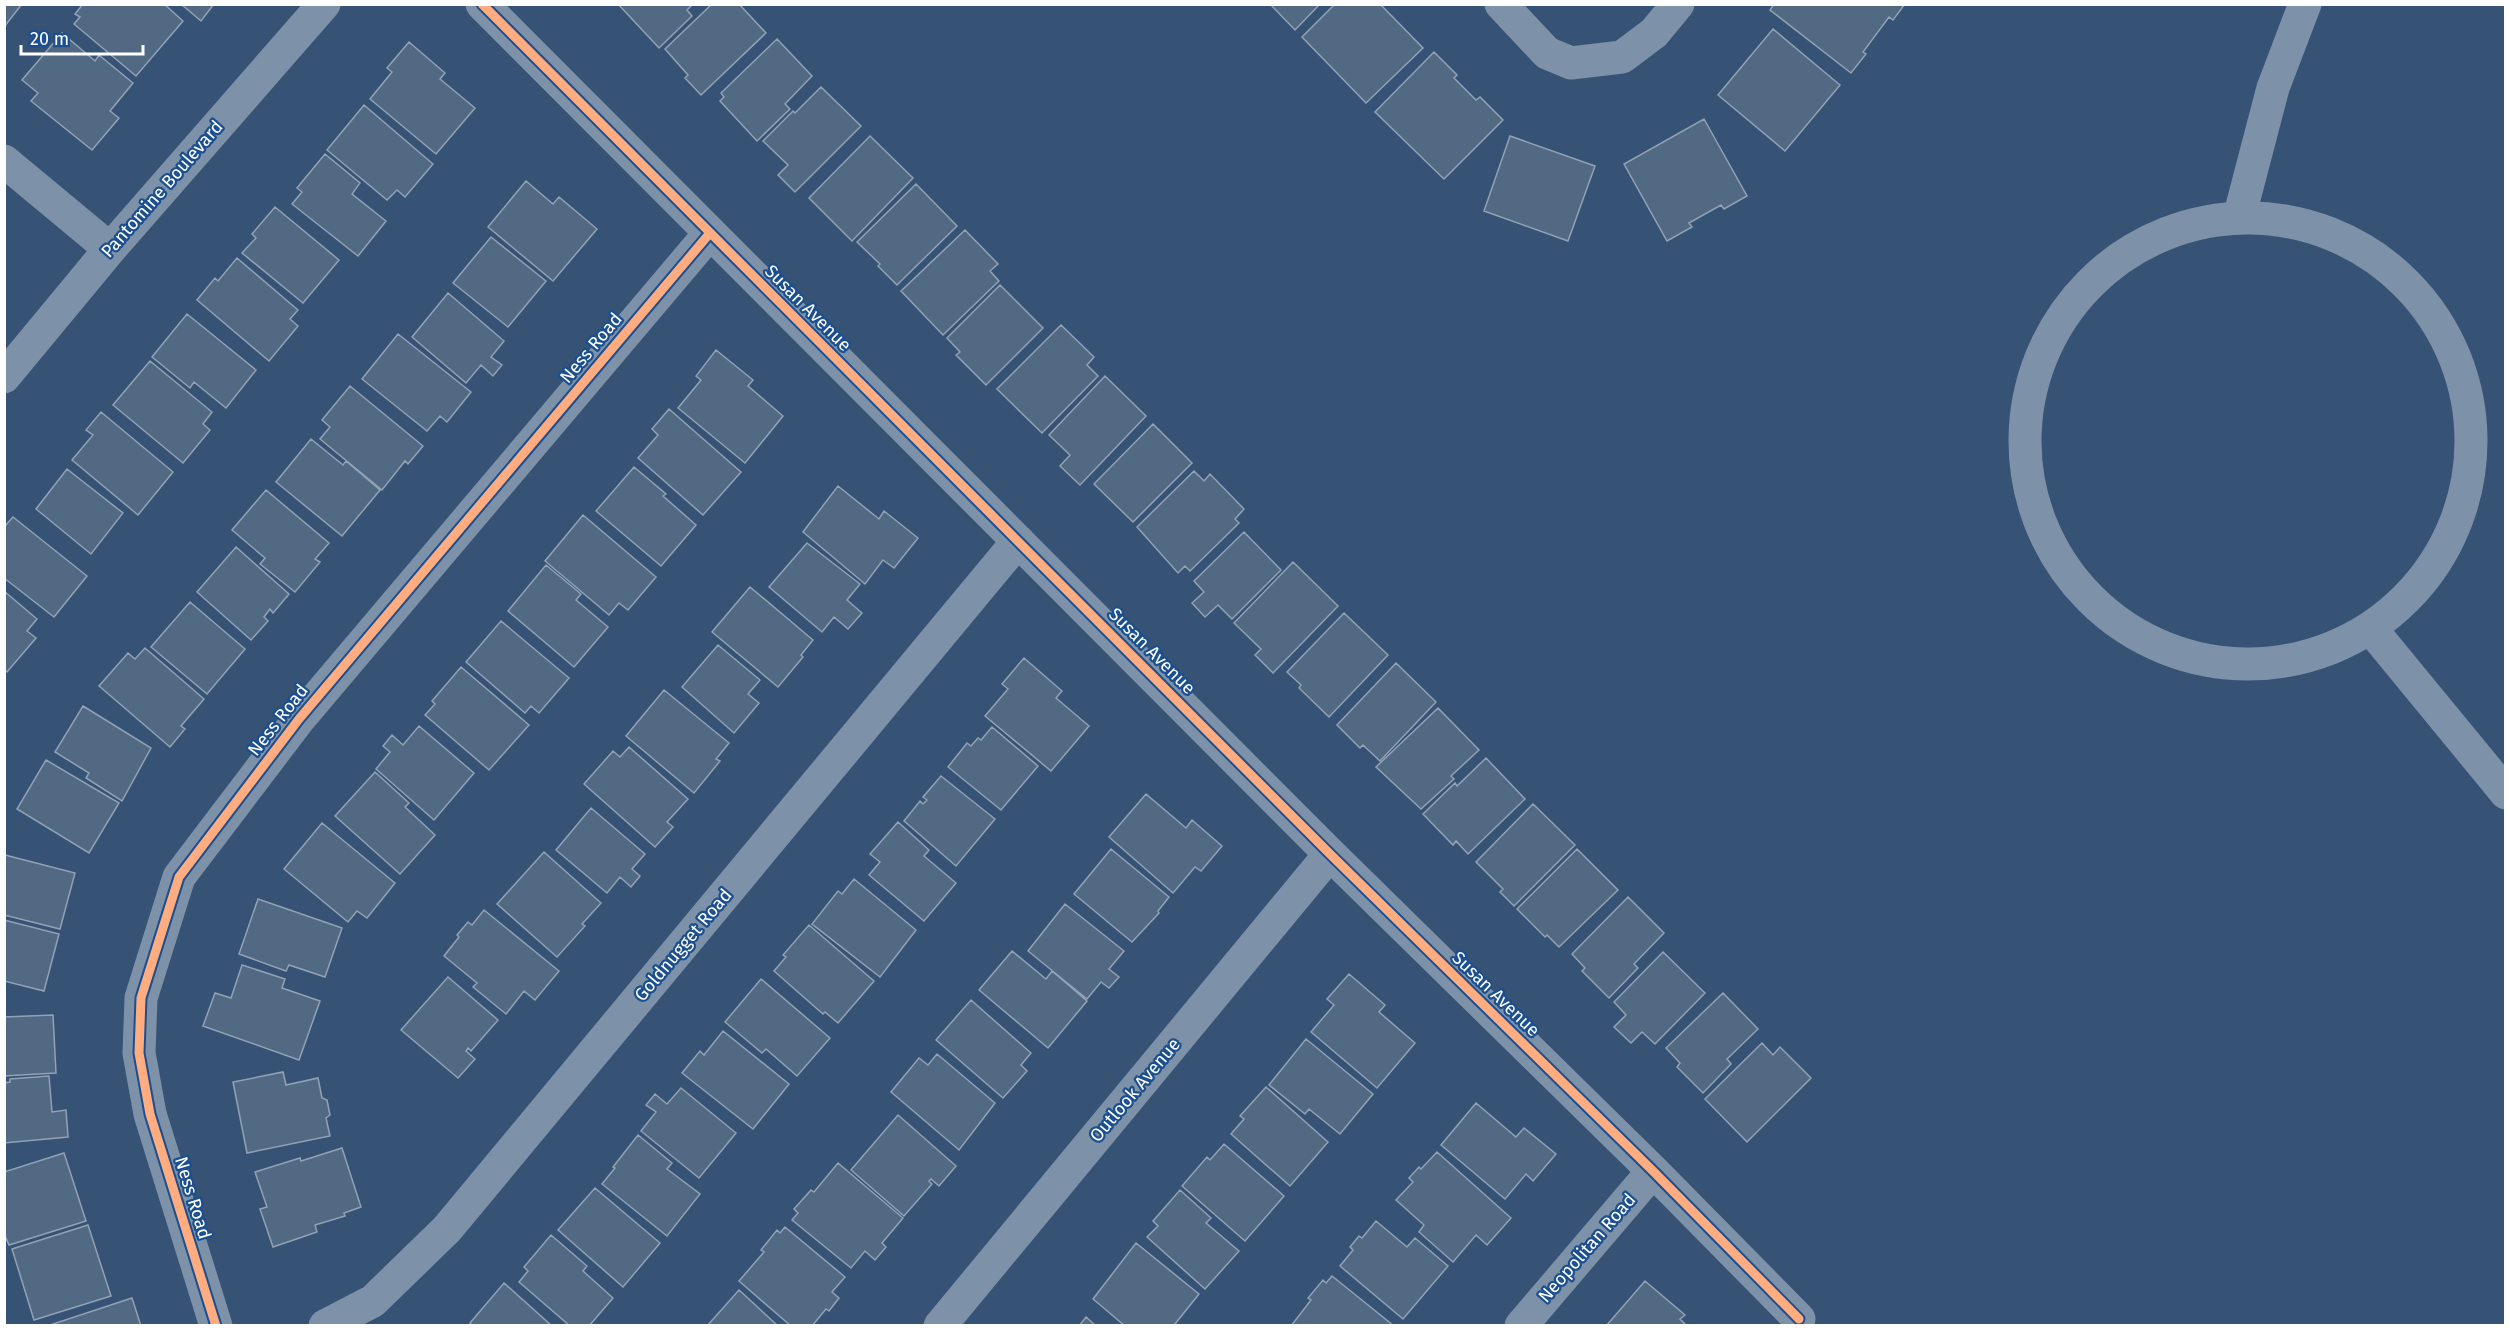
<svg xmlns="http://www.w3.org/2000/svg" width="2510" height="1330" font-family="'Fira Sans',sans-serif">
  <rect width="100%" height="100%" fill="#365274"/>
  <!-- building -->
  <path fill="#526984" stroke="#92a2b6" stroke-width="1.5" d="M4,4h18l-18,23z
    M83,4h81l19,17 -47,55 -62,-52 6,-7 -5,-3z
    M181,4h33l-13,17z
    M618,4h75l-6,6 5,6 -33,32z
    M712,4h27l27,29 -65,62 -16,-17 3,-3 -23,-26z
    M1270,4h50l-25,26z
    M1335,4h45l43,44 -57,55 -64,-66z
    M1774,4h131l-12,16 -4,-3 -26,35 3,2 -15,19 -81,-63z
    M1773,29l67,56 -55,66 -67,-56z
    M62,33l33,28 4,-6 34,28 -23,28 9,7 -27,32 -61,-49 7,-8 -16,-13z
    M777,39l35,37 -27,28 5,5 -33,32 -37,-40 4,-4 -3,-4z
    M409,42l36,31 -5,6 35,29 -39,46 -66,-55 22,-27 -5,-4z
    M1434,52l23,23 -3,3 22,22 4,-3 23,23 -59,59 -69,-67z
    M821,87l40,39 -66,66 -17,-17 10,-10 -25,-24 30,-30 2,2z
    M364,105l69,59 -28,33 -8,-7 -10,10 -60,-50z
    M1704,119l43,77 -23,13 -3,-4 -32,18 3,4 -25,14 -43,-77z
    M870,136l43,42 -61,63 -43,-43z
    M1510,136l85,30 -27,75 -84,-30z
    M325,154l35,29 -8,11 34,27 -28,35 -66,-52 10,-12 -5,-4z
    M526,181l27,23 6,-7 38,32 -44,52 -65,-54z
    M916,184l41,42 -60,59 -19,-19 2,-2 -23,-22z
    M275,207l64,53 -36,43 -61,-50 14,-15 -4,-4z
    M965,230l33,34 -8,7 9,10 -56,54 -42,-44z
    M491,237l55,44 -38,46 -55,-44z
    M237,258l61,52 -8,9 8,7 -29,35 -72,-61 18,-22 3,3z
    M1000,285l43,43 -57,57 -30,-30 4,-3 -13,-14z
    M448,293l56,48 -13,16 11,8 -9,11 -12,-11 -15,18 -54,-46z
    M187,314l69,56 -30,38 -32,-26 -4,6 -38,-31z
    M1061,325l33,32 -7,8 11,11 -56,57 -45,-44z
    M398,334l73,58 -24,30 -7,-6 -13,15 -65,-52z
    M716,350l37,30 -5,6 35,30 -38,47 -67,-55 23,-28 -5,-4z
    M150,361l62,51 -9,12 7,6 -27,33 -70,-58z
    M1105,376l41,40 -66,69 -20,-19 10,-11 -21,-20z
    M350,386l73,60 -15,18 -3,-3 -23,29 -62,-51 10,-12 -8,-7z
    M669,409l72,63 -38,43 -65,-57 20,-23 -6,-6z
    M101,412l72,60 -35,43 -66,-55 21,-25 -7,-5z
    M1153,424l39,39 -59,59 -39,-38z
    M311,439l32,26 3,-4 34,29 -38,46 -66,-54z
    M634,467l32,27 -3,2 33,29 -35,41 -65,-55z
    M67,469l56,44 -32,41 -55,-45z
    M1194,471l10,10 6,-7 34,35 -9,10 4,4 -49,48 -5,-5 -7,7 -41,-46z
    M838,486l41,33 5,-8 34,27 -24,30 -11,-8 -18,24 -62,-52z
    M266,490l63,53 -14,16 5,3 -25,30 -35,-28 5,-6 -33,-28z
    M583,515l73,62 -28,33 -9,-7 -10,12 -64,-54z
    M13,517l74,59 -33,41 -50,-39v-51z
    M1244,532l37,38 -49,49 -14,-14 -13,12 -13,-14 12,-11 -10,-11z
    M807,543l53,41 -13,16 15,13 -14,16 -14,-12 -12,15 -53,-45z
    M236,547l53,47 -16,19 -3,-4 -6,8 4,4 -17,19 -54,-48z
    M1293,562l45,44 -65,67 -18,-18 6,-6 -27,-26z
    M546,565l35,29 -5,6 32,27 -34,40 -66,-56z
    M750,587l63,53 -12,15 2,2 -25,30 -66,-55z
    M4,591l33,28 -10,12 9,7 -29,34 -3,-3z
    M190,602l55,47 -38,45 -56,-47z
    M1344,613l44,42 -59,62 -30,-29 2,-3 -14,-13z
    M501,621l68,57 -30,35 -8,-7 -6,7 -59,-51z
    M718,645l42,35 -12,14 11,9 -25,30 -52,-46z
    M145,648l59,51 -23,27 4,3 -15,18 -71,-61 29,-33 7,6z
    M1024,658l38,33 -6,7 33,28 -38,45 -66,-55 23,-27 -6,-5z
    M1396,663l40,39 -56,59 -17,-16 -3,3 -23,-23z
    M461,667l68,58 -40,45 -64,-55 10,-11 -3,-3z
    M664,690l65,53 -13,16 4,2 -26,32 -68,-57z
    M83,706l68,42 -29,53 -36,-23 3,-5 -34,-21z
    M1438,708l41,42 -28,26 3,3 -33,30 -45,-42z
    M419,726l55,47 -40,47 -58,-51 14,-17 -7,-6 9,-11 11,10z
    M992,727l46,39 -37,44 -53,-43 19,-24 4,3 7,-8 3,2z
    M629,747l59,52 -21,23 6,5 -18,20 -71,-63 29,-33 7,6z
    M1486,758l39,41 -57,55 -12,-13 -3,4 -30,-31 32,-31 2,3z
    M46,760l73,43 -30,50 -72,-44z
    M375,772l34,31 -4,4 30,28 -35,39 -65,-58z
    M941,776l54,43 -39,47 -52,-45 16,-20 3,3 4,-4 -4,-3z
    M1146,794l40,34 6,-8 30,26 -21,25 -6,-4 -22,26 -64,-56z
    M1533,804l42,41 -61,61 -14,-14 3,-3 -27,-27z
    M591,808l54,46 -13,15 8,7 -9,11 -11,-10 -13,16 -51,-43z
    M898,822l31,28 -5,6 32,27 -32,38 -55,-46 11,-13 -10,-8z
    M322,823l73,60 -28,35 -10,-7 -9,11 -64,-53z
    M1111,849l58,48 -11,14 1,2 -27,29 -58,-48z
    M1577,849l41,41 -59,57 -12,-12 -2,2 -28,-28z
    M544,852l57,51 -19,21 3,2 -28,31 -60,-53z
    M5,855l70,18 -15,56 -56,-14z
    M854,879l62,51 -36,47 -68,-53 26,-33 4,3z
    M1628,897l36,36 -30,31 4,4 -29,30 -27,-27 3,-3 -13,-14z
    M258,899l84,29 -17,49 -36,-12 -3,6 -47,-17z
    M1065,904l59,47 -15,18 10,8 -10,11 -8,-6 -14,17 -59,-48z
    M484,910l75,61 -24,29 -11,-9 -18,23 -33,-27 4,-4 -33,-27 15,-19 -2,-2 11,-13 4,3z
    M4,920l55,14 -15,57 -40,-10z
    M809,925l65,56 -36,42 -13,-11 -2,2 -49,-43 12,-14 -3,-2z
    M1012,951l34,28 6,-8 35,30 -39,47 -69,-58z
    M1663,952l42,41 -50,51 -13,-12 -11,11 -17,-16 12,-12 -12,-13z
    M242,965l43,14 -3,9 38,13 -21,59 -96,-34 12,-33 16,5z
    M1349,974l36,31 -6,7 36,31 -38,45 -66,-56 23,-27 -7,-6z
    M448,977l50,43 -27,31 -3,-3 -2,3 9,8 -17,19 -57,-48z
    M761,979l69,59 -33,38 -31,-27 -4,4 -37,-31z
    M1723,993l35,36 -31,30 4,5 -28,29 -26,-26 3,-4 -14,-15z
    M971,1000l60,53 -10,12 6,6 -24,27 -67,-58z
    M53,1015l3,58 -52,3v-59z
    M723,1031l66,53 -36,45 -71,-56 18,-22 4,4z
    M1306,1039l67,55 -33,40 -31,-25 -4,5 -36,-29z
    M1762,1043l11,12 7,-8 31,31 -64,64 -42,-43z
    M937,1054l58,49 -36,47 -68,-58 28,-34 9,7z
    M283,1072l3,13 32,-7 4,20 5,2 3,15 -4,3 4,18 -83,17 -14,-71z
    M49,1076l3,36 14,-2 2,27 -64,6v-60l6,-1v-3z
    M1266,1087l62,55 -38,44 -59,-52 13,-15 -4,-3z
    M681,1088l55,45 -37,45 -58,-47 15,-19 -10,-7 9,-11 12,10z
    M1476,1103l40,34 8,-9 32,26 -23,27 -7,-7 -21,25 -64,-54z
    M898,1115l58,51 -17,20 -8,-7 -2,2 3,3 -28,32 -53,-46z
    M638,1135l34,28 -5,6 33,25 -33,42 -65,-52 13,-16 -2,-1z
    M1224,1144l60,52 -39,45 -63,-55 25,-29 3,3z
    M342,1148l19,59 -17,6 1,3 -30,9 2,7 -44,15 -13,-38 7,-2 -12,-35 45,-14 1,3z
    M1437,1152l74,66 -24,27 -11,-10 -23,27 -34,-30 5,-7 -28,-25 17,-18 -4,-4 10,-11 2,2z
    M64,1153l22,68 -77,24 -5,-12v-61z
    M838,1163l65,55 -21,25 4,4 -11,13 -10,-9 -14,17 -59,-48 6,-7 -4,-4 17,-19 3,2z
    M595,1188l65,55 -37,44 -65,-57z
    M1180,1190l31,28 -5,5 33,28 -34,38 -58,-52 11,-11 -5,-5z
    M1376,1221l31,26 8,-9 33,28 -45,53 -63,-53 13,-16 -3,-3 9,-11 3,2z
    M88,1225l23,71 -77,24 -22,-71z
    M785,1227l60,50 -13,15 7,6 -10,13 -3,-2 -14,17h-21l-52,-45 25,-29 -3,-2 16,-20 3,3z
    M551,1235l36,31 -4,5 30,27 -24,28h-19l-51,-44 9,-11 -4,-4z
    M1136,1243l63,51 -24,30 2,2h-52l-32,-27z
    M1332,1276l62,50h-103l20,-26 -3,-2 15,-18 3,3z
    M1645,1281l40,34 -5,4 7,7h-81z
    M504,1283l48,43h-79l-3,-3z
    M739,1290l39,36h-71z
    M132,1298l9,28h-91v-1z
    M1086,1317l10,9h-17z"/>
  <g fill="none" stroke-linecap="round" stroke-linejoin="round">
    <!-- minor -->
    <path stroke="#7d92a8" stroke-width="33" d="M482,4l848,850 323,317 146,148
      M1501,4l46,49 24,10 51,-6 32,-24 24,-29
      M4,161l106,88
      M2240,214l33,-126 32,-84
      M2025 441a223 223 0 1 1 446 0a223 223 0 1 1-446 0Z
      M4,377l106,-128 214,-245
      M2372,630l134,163
      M216,1326l-66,-212 -11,-61 2,-55 38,-121 120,-158 411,-486
      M325,1326l48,-25 74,-72 571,-688
      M940,1326l390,-472
      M1521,1326l132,-155"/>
    <!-- cycleway casing -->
    <g stroke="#1b4f8f" stroke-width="13">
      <path id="cycleway" d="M482,4l848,850 323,317 146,148
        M216,1326l-66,-212 -11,-61 2,-55 38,-121 120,-158 411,-486"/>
    </g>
    <!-- cycleway -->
    <use href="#cycleway" stroke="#ffac80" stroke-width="9"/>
  </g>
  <g text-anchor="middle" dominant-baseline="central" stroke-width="4.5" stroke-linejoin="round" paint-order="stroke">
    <!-- street labels -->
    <g font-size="18" fill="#fff" stroke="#1b4f8f">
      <text transform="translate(162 189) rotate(-49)">Pantomine Boulevard</text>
      <text transform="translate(808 308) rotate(45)">Susan Avenue</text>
      <text transform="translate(591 348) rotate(-50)">Ness Road</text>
      <text transform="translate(1152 651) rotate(45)">Susan Avenue</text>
      <text transform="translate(278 720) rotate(-52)">Ness Road</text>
      <text transform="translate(683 945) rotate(-50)">Goldnugget Road</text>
      <text transform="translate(1496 994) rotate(44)">Susan Avenue</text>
      <text transform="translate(1135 1090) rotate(-50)">Outlook Avenue</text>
      <text transform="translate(193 1198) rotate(73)">Ness Road</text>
      <text transform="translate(1587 1248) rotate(-49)">Neopolitan Road</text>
    </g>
  </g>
  <!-- border -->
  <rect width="2510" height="1330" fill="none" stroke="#ffffff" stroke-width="12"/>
  <!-- scale -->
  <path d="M21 45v9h122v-9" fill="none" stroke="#ffffff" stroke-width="3"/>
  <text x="30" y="45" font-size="18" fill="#ffffff" stroke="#1b4f8f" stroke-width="4.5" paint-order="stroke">20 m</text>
</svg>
